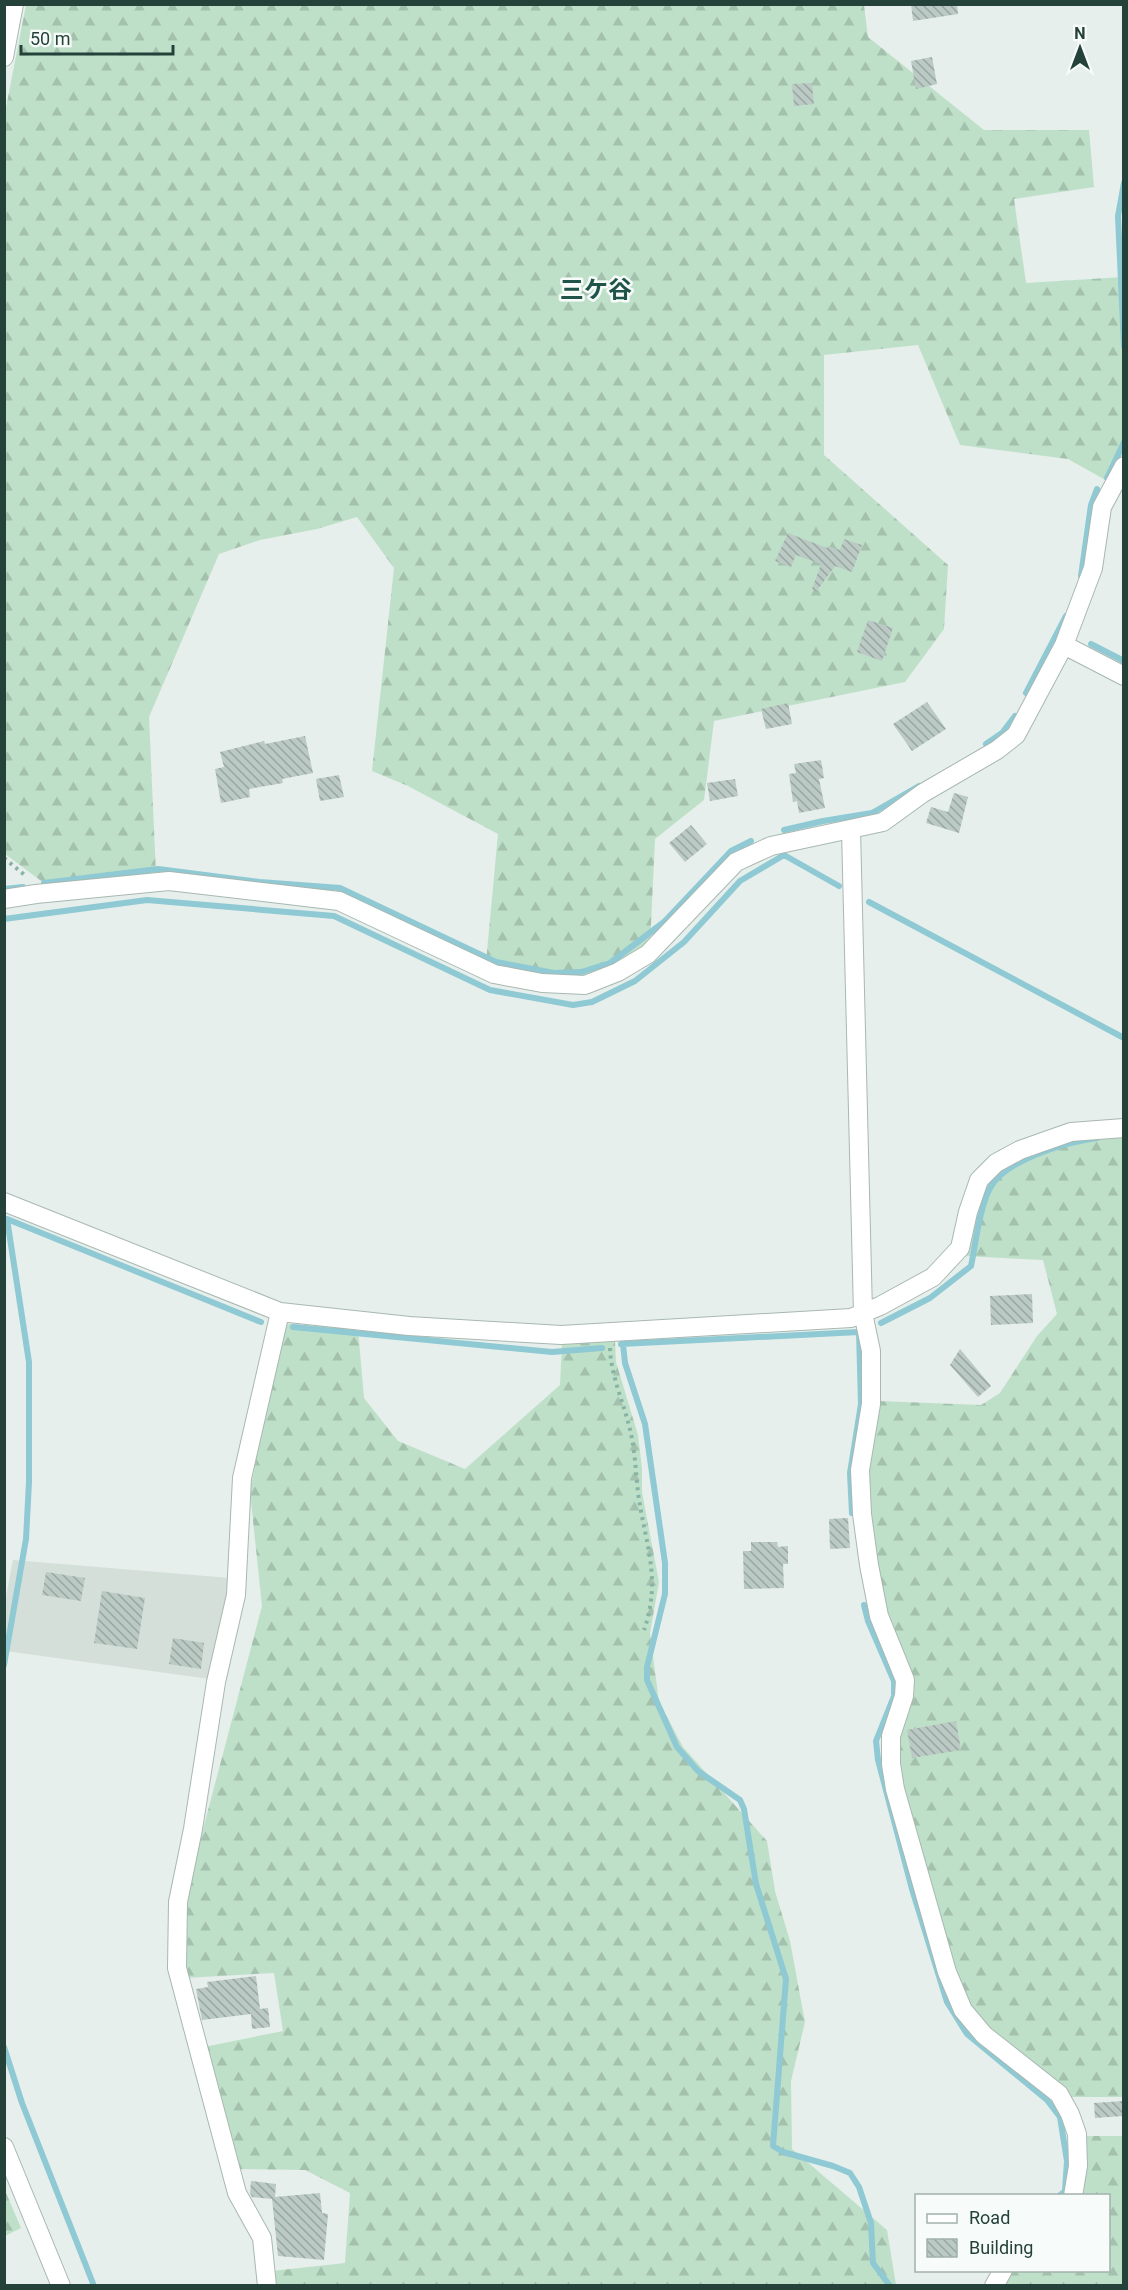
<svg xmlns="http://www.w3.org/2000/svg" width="1128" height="2290" font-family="Roboto,'Noto Sans JP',sans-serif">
  <defs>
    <pattern id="forest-firs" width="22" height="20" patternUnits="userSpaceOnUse" patternTransform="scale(1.5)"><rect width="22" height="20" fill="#bfe0c8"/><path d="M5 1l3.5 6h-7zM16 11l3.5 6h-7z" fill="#a4c1ad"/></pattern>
    <pattern id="building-back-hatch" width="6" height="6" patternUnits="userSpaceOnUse" patternTransform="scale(1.5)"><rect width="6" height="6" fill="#bbcac4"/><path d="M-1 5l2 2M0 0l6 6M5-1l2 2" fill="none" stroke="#98a6a0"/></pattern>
  </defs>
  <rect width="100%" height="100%" fill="#e6efeb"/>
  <!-- built -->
  <path fill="#d4dfda" d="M13,1560l217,18 -20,101 -205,-28v-49z"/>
  <!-- forest -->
  <path fill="url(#forest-firs)" d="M26,5h838l4,32 116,93h105l5,57 -80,12 12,84 97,-6v175l-14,30 -41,-23 -108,-14 -42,-100 -94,10v100l124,110 -4,64 -39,53 -191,39 -10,79 -49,39 -5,107 -67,32 -40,-1 -57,-15 12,-128 -90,-48 -36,-15 22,-203 -37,-51 -40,12 -57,11 -41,14 -70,163 7,157 -108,12 -43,-32 -1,-736z
    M1123,1132v965h-56l-75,-63 -26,-29 -16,-41 -53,-199 -2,-26 15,-39 -25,-86 -18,-112 4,-54 7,-47 103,4 19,-12 37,-57 20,-22 -14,-54 -79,-4 18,-66 15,-21 47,-21 48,-12z
    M289,1324l69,5 6,69 34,43 67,28 95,-84 2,-41 53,-3 1,21 22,73 4,33v24l17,90 -9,51 9,69 24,45 84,94 8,50 15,50 15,81 -14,59 1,68 95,81 9,55h-623l-1,-14 73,-8 5,-70 -45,-23 -69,-1 -32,-122 79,-16 -9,-58 -89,5 -2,-47 9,-60 70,-265 -12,-114 31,-165z
    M1079,2136h44v149l-123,1 9,-15 99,-1v-74l-29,-1z
    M4,2188l17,40 -16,8h-1z"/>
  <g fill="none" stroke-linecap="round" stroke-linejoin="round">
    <!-- stream -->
    <path stroke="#8ec9d4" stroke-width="6" d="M1124,183l-6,33 6,130
      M1107,478l17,-36
      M1081,576l10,-71 6,-16
      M1091,644l33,17
      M1026,693l40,-77
      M986,744l16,-11 13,-17
      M784,830l39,-9 49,-8 47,-27
      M44,883l114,-14 102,13 80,6 156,74 58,11 27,-1 29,-9 54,-41 67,-71 20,-10
      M4,889l19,-2
      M869,902l255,136
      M4,919l143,-19 187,16 156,74 83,15 19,-3 43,-21 49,-39 56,-61 44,-26 55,31
      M7,1219l254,103
      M881,1323l49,-25 41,-32c5,-23 8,-57 19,-78 15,-28 76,-46 107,-50
      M293,1327l259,25 50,-4
      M621,1344l238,-12 2,72 -11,69 2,40
      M623,1344l2,19 20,61 20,139v31l-18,73v13l30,67 21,24 42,29 4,9 12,75 30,95 -13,167 10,6 50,14 17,7 9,14 12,36 2,40 17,23
      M864,1605l4,16 26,60v15l-18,45 2,19 34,129 35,113 20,32 80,66 13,17 7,44 -2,30 -6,5
      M4,1665l22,-126 3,-57v-120l-22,-143
      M4,2047l18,56 72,183"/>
  </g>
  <!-- building -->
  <path fill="url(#building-back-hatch)" d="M911,4h46l1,10 -45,7z
    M932,57l5,27 -21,5 -5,-28z
    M812,83l2,21 -20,2 -2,-22z
    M788,533l39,15 1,-2 12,4 4,-11 18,6 -10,27 -17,-6 -19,26 -4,-3 9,-25 -25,-9 -5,12 -16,-6z
    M868,620l25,8 -11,33 -25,-9z
    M927,702l19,27 -34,22 -19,-27z
    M788,703l4,21 -26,5 -5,-20z
    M305,736l8,37 -31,6 1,4 -34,6 1,8 -29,6 -6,-34 9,-2 -4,-15 44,-11 1,3z
    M821,760l3,18 -5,1 6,29 -26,5 -2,-12 -4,1 -4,-28 7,-1 -2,-9z
    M339,775l5,22 -24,4 -4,-22z
    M735,779l3,17 -28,5 -3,-18z
    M954,793l14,4 -9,36 -33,-10 5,-16 17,5z
    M691,825l16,19 -22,18 -16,-19z
    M1032,1294l1,29 -42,2 -1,-29z
    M960,1349l31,37 -13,11 -28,-32z
    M848,1518l2,30 -20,1 -1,-30z
    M751,1542h26l1,5 10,-1v18h-5l1,24 -40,1 -1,-38h8z
    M46,1572l39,6 -4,23 -39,-6z
    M102,1591l43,7 -8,51 -43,-6z
    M173,1638l31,5 -3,26 -32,-5z
    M956,1721l5,29 -49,8 -5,-28z
    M256,1976l4,33 8,-1 2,19 -18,2 -1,-15 -49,6 -6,-31 12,-2 -1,-5z
    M1123,2101v15l-28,2 -1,-15z
    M251,2181l25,3 -1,13 45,-4 2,20 6,1 -4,46 -46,-4 -6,-57 -20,-2 -2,-4z"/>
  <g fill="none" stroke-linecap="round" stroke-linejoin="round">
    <!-- minor casing -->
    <g stroke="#a8b8b2" stroke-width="20">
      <path id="minor" d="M4,57l10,-53
        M1064,645l60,31
        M851,830l12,483 8,38v53l-11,66 2,44 7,51 10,51 26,64 -1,16 -13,40v28l4,25 52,183 16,38 21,25 75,59 11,20 7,20 1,32 -5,30
        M4,899l32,-5 133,-13 170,20 155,73 48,9 43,2 33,-13 30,-18 88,-92 35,-16 112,-24 40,-29 74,-43 19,-15 48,-90 29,-77 9,-61 22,-41
        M4,1202l276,110 129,14 152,9 290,-17 29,-12 53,-29 27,-29 8,-36 11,-32 17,-17 24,-13 51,-18 53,-4
        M4,2147l57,139
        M267,2286l-5,-48 -25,-45 -60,-225 1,-66 15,-73 23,-147 20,-87 6,-117 38,-166
        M994,2286l9,-16"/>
    </g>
    <!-- path -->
    <path stroke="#86b3a5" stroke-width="4" stroke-dasharray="3 4.5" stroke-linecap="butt" d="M4,858l23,19
      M610,1348c1,30 15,57 21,86 4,19 5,39 7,59 7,50 24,86 6,137"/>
    <!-- minor -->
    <use href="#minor" stroke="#fff" stroke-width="18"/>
  </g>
  <g text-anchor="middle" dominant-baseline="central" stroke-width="5" stroke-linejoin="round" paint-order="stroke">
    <!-- quarter labels -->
    <g font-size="24" font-weight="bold" fill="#1f5548" stroke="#f7fbf9">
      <text x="596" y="290">三ケ谷</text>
    </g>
  </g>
  <!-- border -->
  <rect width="1128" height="2290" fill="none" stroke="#24423a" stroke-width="12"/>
  <!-- legend -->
  <rect x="915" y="2194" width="195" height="78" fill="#f7fbf9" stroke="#a3b1ad" stroke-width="1.5"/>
  <rect x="927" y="2214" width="30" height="9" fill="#ffffff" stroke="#a3b1ad" stroke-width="1.5"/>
  <text x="969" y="2224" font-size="18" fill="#24423a">Road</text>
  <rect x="927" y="2239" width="30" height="18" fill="url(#building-back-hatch)" stroke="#a3b1ad" stroke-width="1.5"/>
  <text x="969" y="2254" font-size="18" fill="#24423a">Building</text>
  <!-- north arrow -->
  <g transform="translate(1080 48)" stroke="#f7fbf9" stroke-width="4.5" paint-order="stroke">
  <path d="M0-4.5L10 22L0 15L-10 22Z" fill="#24423a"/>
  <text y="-9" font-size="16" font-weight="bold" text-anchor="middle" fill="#24423a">N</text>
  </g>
  <!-- scale -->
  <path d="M21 45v9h152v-9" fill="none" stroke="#24423a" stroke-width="3"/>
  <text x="30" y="45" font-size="18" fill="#24423a" stroke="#f7fbf9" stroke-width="4.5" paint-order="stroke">50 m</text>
</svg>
